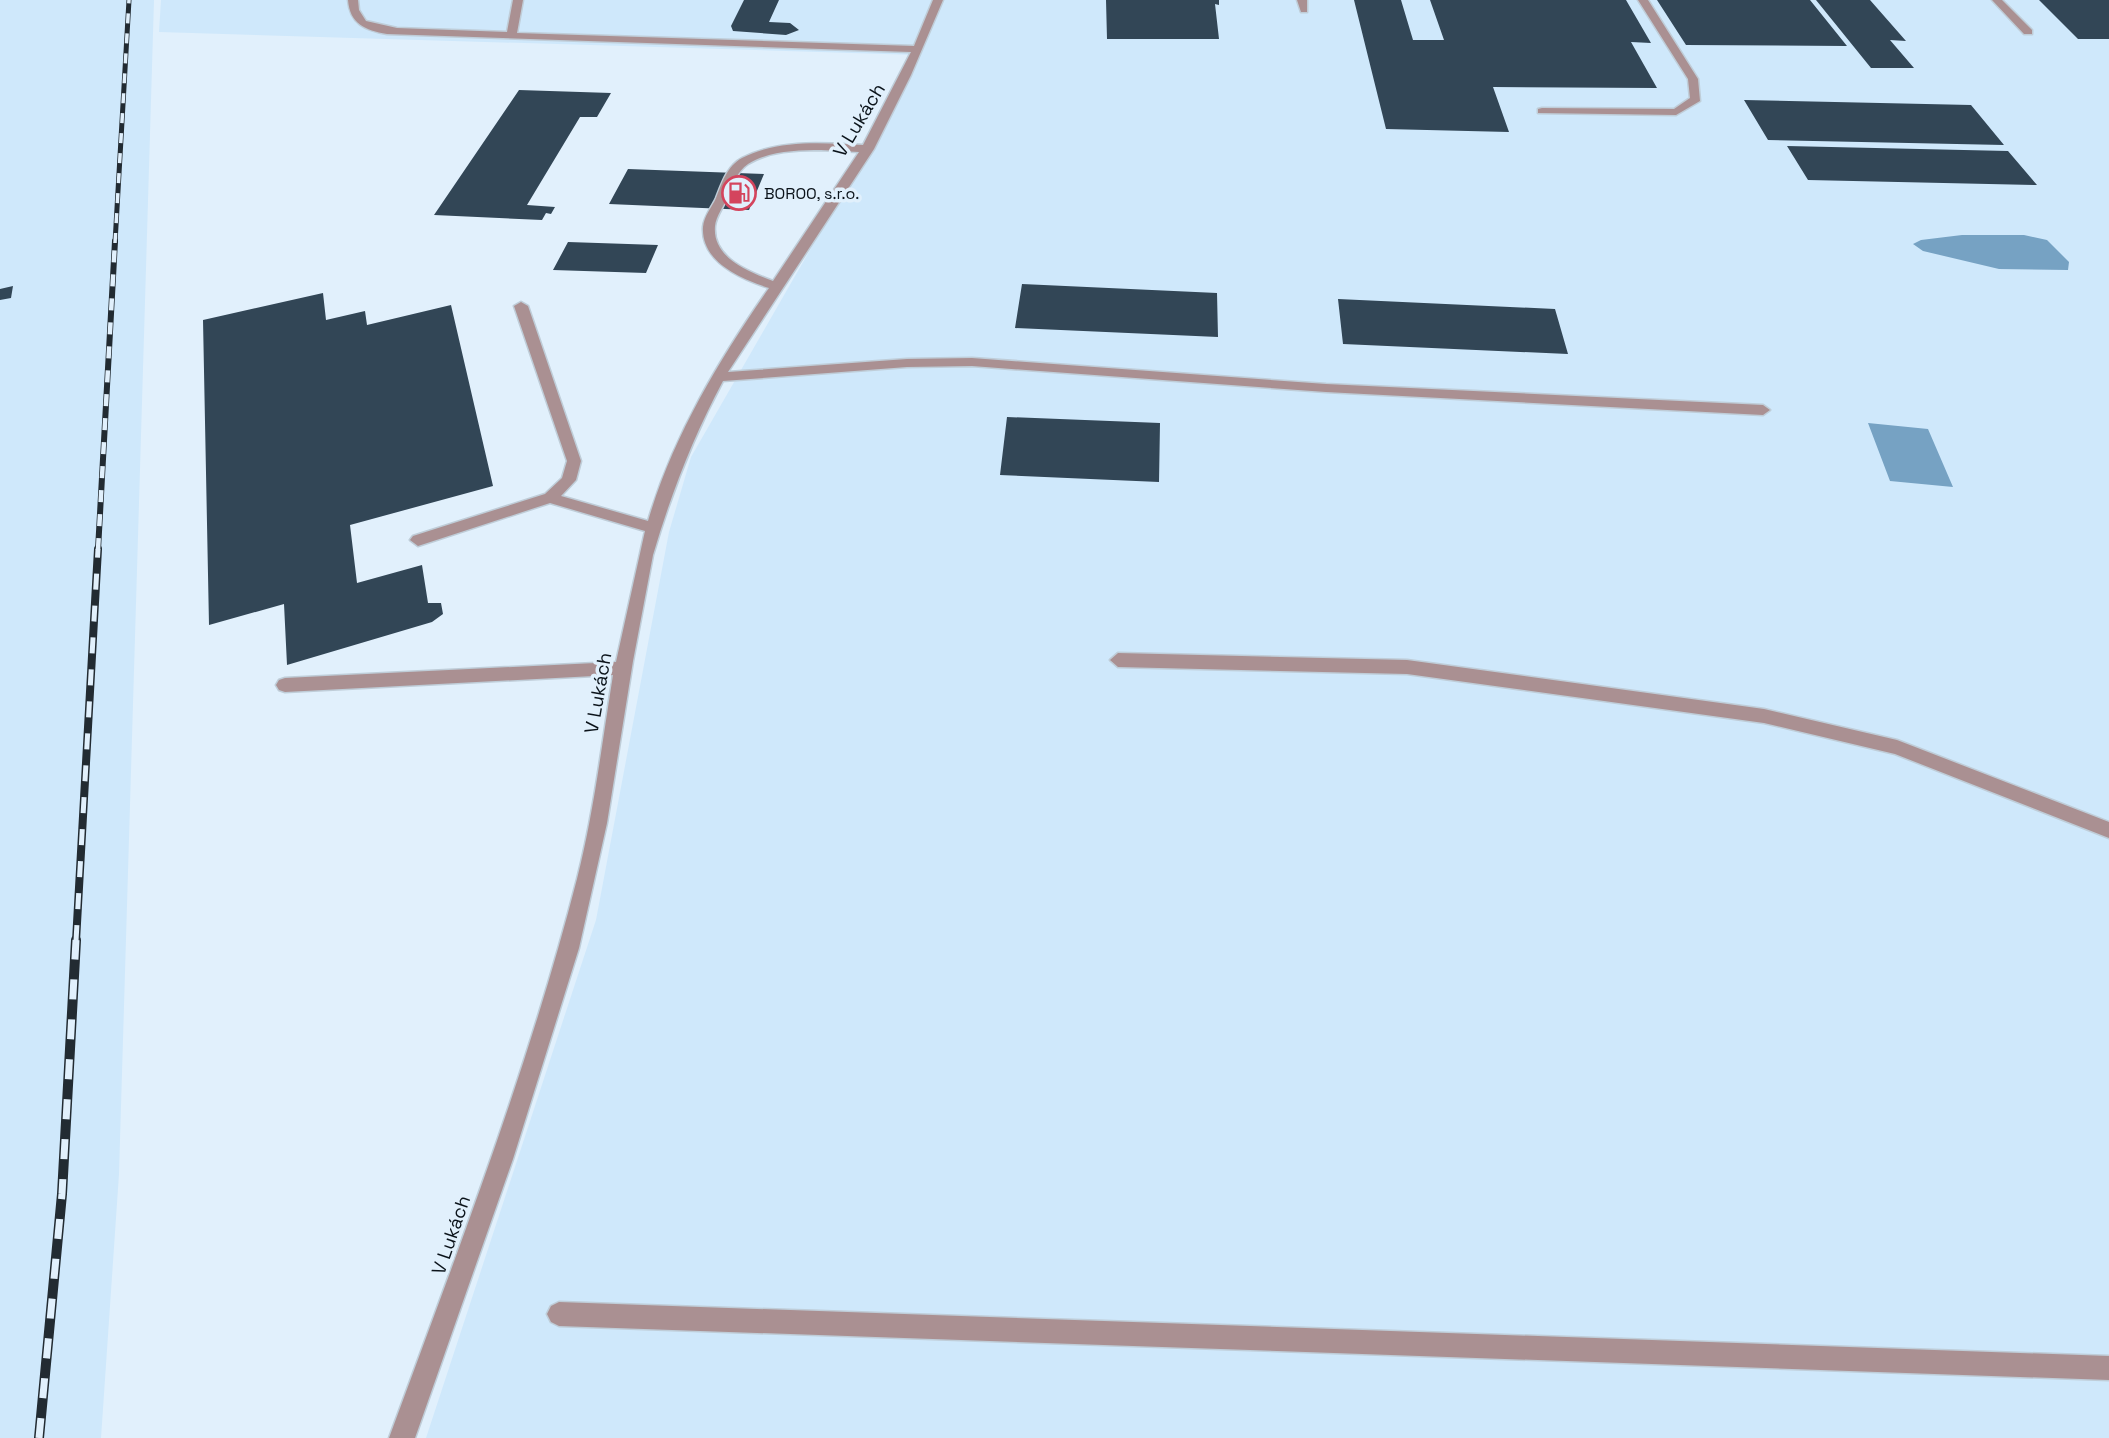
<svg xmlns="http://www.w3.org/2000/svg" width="2109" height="1438" font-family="'Space Grotesk',sans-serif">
  <rect width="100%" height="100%" fill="#e1f0fc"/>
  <!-- built -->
  <path fill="#cfe8fb" d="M0,0h154l-35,1174 -18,264h-101z
    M161,0h1948v1438h-1683l170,-518 73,-388 22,-75 177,-308 49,-94 -758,-23z"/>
  <!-- water -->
  <path fill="#76a2c3" d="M1962,235h62l23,5 22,22 -1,8 -69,-1 -76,-18 -10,-7 8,-4z
    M1868,423l60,6 25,58 -63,-6z"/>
  <!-- building -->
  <path fill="#324656" d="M744,0h35l-10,22 21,1 9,7 -13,5 -53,-4 -2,-5z
    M1106,0h113v5l-4,-1 4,35h-112z
    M1354,0h47l12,40h31l-14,-40h196l25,43 -20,-1 26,46 -164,-1 16,45 -123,-3z
    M1657,0h153l37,46 -161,-1z
    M1816,0h54l36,41 -16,-1 24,28h-43z
    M2039,0h70v39h-31z
    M519,90l92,3 -14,24h-17l-53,88 28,2 -4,7 -5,-1 -4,7 -108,-5z
    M1744,100l227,5 33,40 -236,-5z
    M1787,146l221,5 29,34 -229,-5z
    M628,169l136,5 -15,36 -140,-6z
    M568,242l90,3 -12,28 -93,-3z
    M1022,284l195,9 1,44 -203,-9z
    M13,286l-2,12 -11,2v-11z
    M323,293l3,27 39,-9 2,14 84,-20 42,181 -143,39 7,58 65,-18 6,38h13l2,11 -11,8 -145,43 -3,-61 -75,21 -6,-305z
    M1338,299l217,10 13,45 -225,-10z
    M1007,417l153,6 -1,59 -159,-7z"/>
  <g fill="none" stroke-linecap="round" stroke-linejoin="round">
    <!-- minor casing -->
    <g stroke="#bfcdd8" stroke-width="3">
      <path id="minor" d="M348,0h10l1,10 7,11 31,7 110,4 6,-32h10l-6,33 397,13 19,-46h10l-32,75 -37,74 -146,223 179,-13 65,-1 354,26 437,21 7,5 -7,5 -437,-23 -354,-26 -65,1 -184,14c-30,56 -52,113 -70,174l-20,106 -26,162 -28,125 -66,211 -98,279h-26c68,-185 139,-368 188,-559 17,-67 25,-136 36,-204l-328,17 -6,-2 -3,-5 3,-5 6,-2 331,-16 29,-131 -95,-28 -132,43 -8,-6 3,-4 132,-42 17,-16 5,-17 -53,-155 7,-4 7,4 53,155 -5,19 -15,16 87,25c25,-85 71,-161 121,-233 -28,-9 -68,-26 -66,-61 1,-11 9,-20 13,-29 6,-15 11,-32 26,-40 37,-19 81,-15 121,-13l48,-93 -524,-18c-22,-4 -37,-10 -39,-34zM821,150l38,2 -86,129c-24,-9 -61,-23 -58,-55 1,-10 9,-20 13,-30 5,-11 9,-25 20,-32 21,-13 49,-14 73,-14z
        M1297,0h10v12h-6z
        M1638,0h10l50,79 2,22 -24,14 -138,-2v-4l4,-1 132,1 16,-11 -2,-19z
        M1992,0h10l30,30v4h-8z
        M1118,653l289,7 357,49 133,31 212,82v16l-214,-84 -131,-31 -357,-49 -289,-7 -8,-7z
        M559,1302l1550,54v24l-1550,-54 -8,-4 -4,-8 4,-8z"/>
    </g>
    <!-- minor -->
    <use href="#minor" fill="#aa9092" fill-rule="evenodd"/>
    <!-- rail-far3 casing -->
    <g stroke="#222b32" stroke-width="5">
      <path id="rail-far3" d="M115,243l14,-243"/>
    </g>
    <!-- rail-far2 casing -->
    <g stroke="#222b32" stroke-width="6">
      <path id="rail-far2" d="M98,550l17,-309"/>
    </g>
    <!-- rail-far1 casing -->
    <g stroke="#222b32" stroke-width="8">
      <path id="rail-far1" d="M76,941l22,-392"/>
    </g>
    <!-- rail casing -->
    <g stroke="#222b32" stroke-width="10">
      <path id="rail" d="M39,1438l23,-244 14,-254"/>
    </g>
    <!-- rail-far3 -->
    <use href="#rail-far3" stroke="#e1f0fc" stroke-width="3.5" stroke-dasharray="10" stroke-linecap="butt"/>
    <!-- rail-far2 -->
    <use href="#rail-far2" stroke="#e1f0fc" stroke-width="4.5" stroke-dasharray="12" stroke-linecap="butt"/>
    <!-- rail-far1 -->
    <use href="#rail-far1" stroke="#e1f0fc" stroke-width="5" stroke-dasharray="16" stroke-linecap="butt"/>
    <!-- rail -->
    <use href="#rail" stroke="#e1f0fc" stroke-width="7" stroke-dasharray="20" stroke-linecap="butt"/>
  </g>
  <!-- icons -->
  <defs>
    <g id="fuel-ring" transform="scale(1.75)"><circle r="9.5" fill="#e1f0fc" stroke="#d4445d" stroke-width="1.5"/><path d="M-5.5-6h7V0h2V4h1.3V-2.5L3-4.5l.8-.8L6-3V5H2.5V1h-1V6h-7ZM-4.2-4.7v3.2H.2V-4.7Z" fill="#d4445d"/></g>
  </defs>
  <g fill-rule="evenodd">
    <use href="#fuel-ring" x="739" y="193"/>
  </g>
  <g text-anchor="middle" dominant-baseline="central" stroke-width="7" stroke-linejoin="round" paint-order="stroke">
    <!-- far-poi labels -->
    <g font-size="16" fill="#0b131a" stroke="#e1f0fc" text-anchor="start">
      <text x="764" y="193">BOROO, s.r.o.</text>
    </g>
    <!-- street labels -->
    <g font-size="19" fill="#0b131a" stroke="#e1f0fc">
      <text transform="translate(859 120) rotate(-59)">V Lukách</text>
      <text transform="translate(598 693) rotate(-80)">V Lukách</text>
      <text transform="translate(451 1235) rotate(-71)">V Lukách</text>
    </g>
  </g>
</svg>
